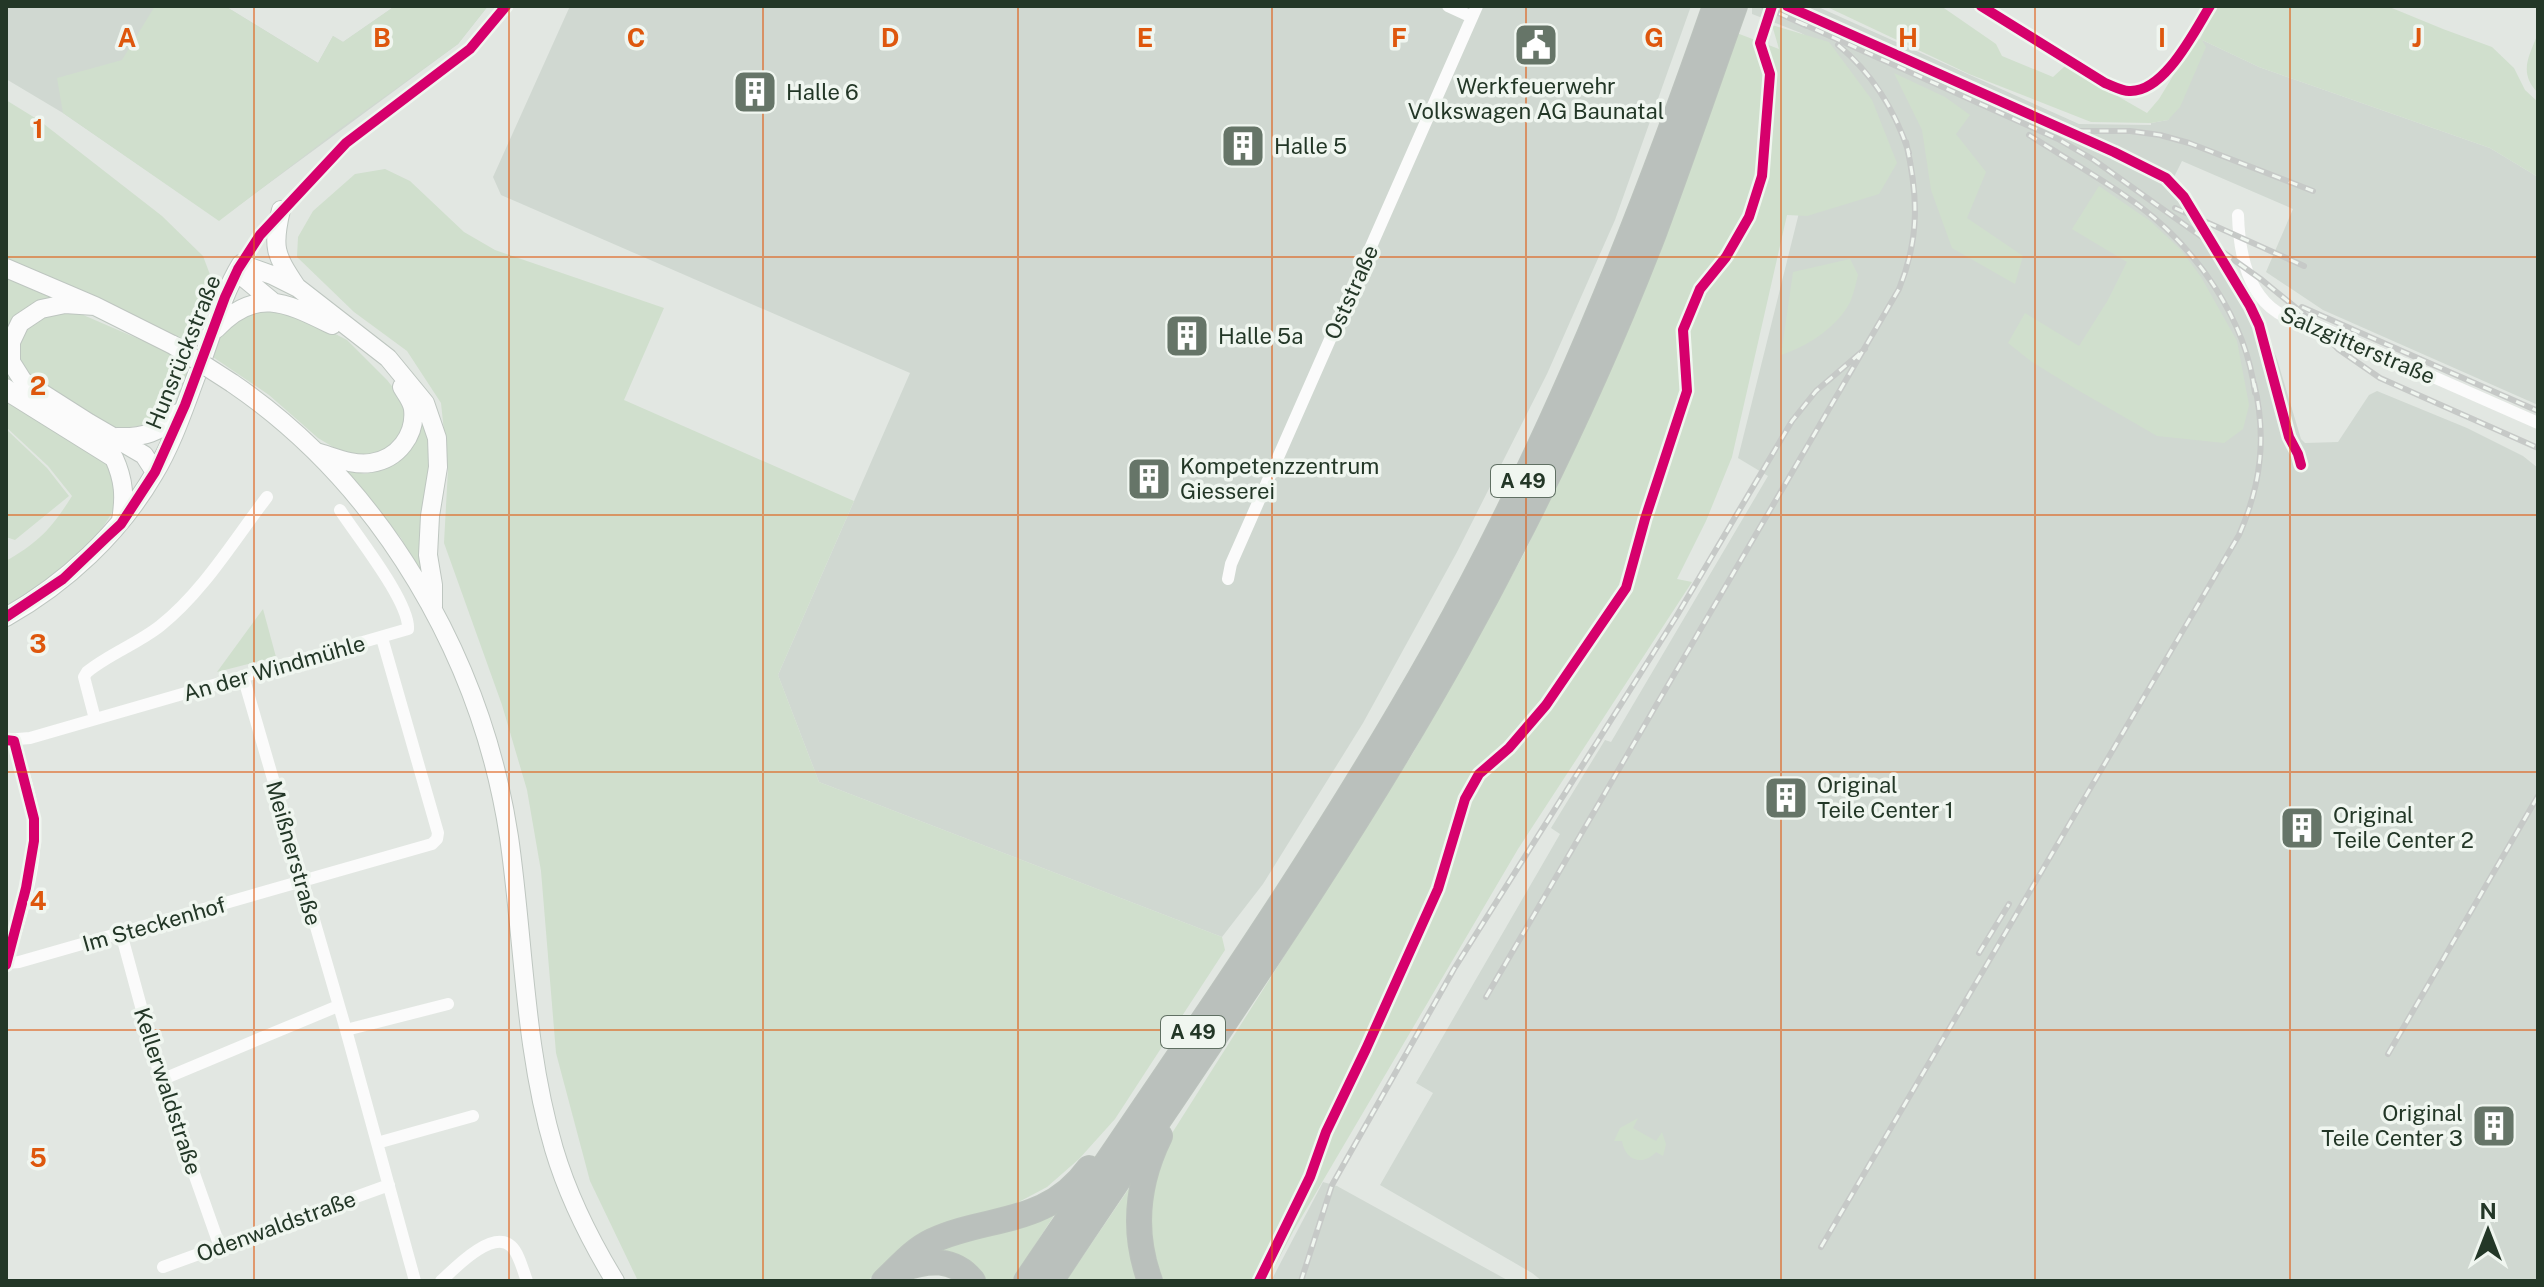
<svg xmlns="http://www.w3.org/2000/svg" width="2544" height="1287" font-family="'Public Sans',sans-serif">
  <rect width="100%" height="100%" fill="#e2e7e2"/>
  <!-- built -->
  <path fill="#d0d8d1" d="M6,6h219l93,57 15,-27 10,6 52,-36h93l-30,38 -239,176 -156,-107 -57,-34z
    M570,6h1121l-76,214 -68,154 -90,178 -94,171 -100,161 -41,53 -403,-155 -41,-107 132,-302 -409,-178 -8,-18z
    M1752,6h64l263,118 72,1v-2l17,-3 32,-81 59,28 231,81 48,29v228l-215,-95 -57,-38 27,-63 -111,-48 -8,16 16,18 58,94 29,70 24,80 4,4 33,-1 31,-47 8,-4 90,37 56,28 15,12v813h-996l-10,-8 -152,-88 53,-92 -17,-10 144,-249 -9,-6 54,-88 6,2 157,-266 -30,-18 97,-390 -8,-20 -26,-15 -49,-19z
    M1323,1182l14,4 172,95h-238z"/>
  <!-- green -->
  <path fill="#d0dfcd" d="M155,6h70l93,57 15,-27 10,6 52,-36h93l-30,38 -120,86 -119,91 -156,-108 -6,-35 65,-18z
    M1825,6h116l55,38 6,12 51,21 12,-11 82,47 12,-14 37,-61 4,1 16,-33h171l56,23 49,18 22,21 11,22 13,12v75l-48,-29 -231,-81 -57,-27 4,7 -26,60 -12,13 -17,3 -60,-1 -122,-48z
    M1772,25l57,17 43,58 25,63 -18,31 -72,22 -20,-1 -55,242 -26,64 -29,58 15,3 -174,267 -224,381 -27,51h-105l-17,-68 22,-72 246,-388 112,-201 134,-297 37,-115 38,-108 45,17z
    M2538,33v60c-20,-21 -9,-36 0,-60z
    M1894,73l51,24 25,18 -14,19 30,38 -19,46 56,38 -8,28 -63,-36 -21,-58 -9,-60z
    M6,100l34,21 122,95 41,40 12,32 -21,57 -188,-83z
    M385,169l25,12 54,51 31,18 169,58 -40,92 230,101 -76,174 41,107 403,155 3,13 -110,169 -36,40 -32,28 -47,25 -87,31 -46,38h-229l-48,-100 -34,-128 -15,-182 -14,-81 -25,-85 -58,-162 4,-74 -7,-66 -34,-52 -53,-39 -57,-55 1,-20 15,-26 42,-37z
    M2099,186l51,35 31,29 20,27 36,64 12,64 -6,24 -19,14 -67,-7 -81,-47 -44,-27 -24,-19 17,-30 54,33 29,-46 19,-38 -55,-33z
    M1850,259l8,16c-2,8 -4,17 -7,25 -11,25 -44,47 -70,55l12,-83z
    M6,277l55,22 -29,6 -21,67 95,90c6,9 12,17 13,28 0,26 -44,73 -65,88 -15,11 -32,20 -48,29v-46c33,-19 46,-33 66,-65l-24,-30 -42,-39z
    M67,308l102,44 20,16 -3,16 -21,32 -14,8 -20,3h-21l-25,-13 -65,-46c0,-46 7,-47 47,-60z
    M274,308l46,18 27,14 40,40 16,20 5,23 -10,21 -29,14 -26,-5 -25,-15 -49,-43 -59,-40 7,-22 28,-19z
    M417,404l15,35 -7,142 -24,-43 -61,-71 24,7 20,-4 23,-16 12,-24z
    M6,429l41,39 22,28 -54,44 -9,-3z
    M263,609l13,48 -59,15z
    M1638,1118l-5,10 23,13 6,-9 4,12 -3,12 -7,-4c-14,15 -31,8 -34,-11h-8l6,-13z
    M1136,1178l9,103h-79z
    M1062,1203l-50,78h-32l-53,-31z"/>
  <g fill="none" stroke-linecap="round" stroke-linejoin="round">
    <!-- secondary casing -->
    <g stroke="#bec6c0" stroke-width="20">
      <path id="secondary" d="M281,210c-9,38 -6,44 15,76
        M6,268l89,38 78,39
        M237,272l36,30
        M95,306l-30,-2 -24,5 -21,14 -9,19v20l12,19 66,42 55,32 11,17
        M216,329c40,-43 71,-26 116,-4
        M232,383c151,103 250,276 277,454 15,104 15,211 45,312 14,47 36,91 61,132
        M6,388l7,7 101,63c10,22 11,39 7,62
        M117,437c26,1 43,-4 61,-24
        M316,452c18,5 37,14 55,11 27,-4 45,-28 42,-54 -1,-8 -7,-15 -11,-22
        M6,617c60,-34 113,-83 148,-143 20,-33 32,-72 46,-108 13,-34 22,-71 41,-102l31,11 26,13 90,70 37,45 12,35 1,29 -8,49 -2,39 5,30v22"/>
    </g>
    <!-- highway casing -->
    <g stroke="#bcc3bd" stroke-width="26">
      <path id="highway" d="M902,1269c26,-9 52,-12 71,12
        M884,1281c15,-14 29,-31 48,-40 56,-26 114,-14 157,-73
        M1026,1281c140,-208 287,-413 410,-632 115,-205 202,-422 279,-643
        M1051,1281c138,-209 285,-413 407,-632 74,-134 141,-273 196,-416 28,-75 54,-151 81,-227
        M1150,1281c-18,-49 -13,-98 10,-145"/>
    </g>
    <!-- street -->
    <path stroke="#fbfbfb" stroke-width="12" d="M1448,6l24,11
      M1787,6l327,146 52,26 18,19 66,109 9,19 30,112 9,17 3,11
      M2238,215c1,34 8,77 39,97 10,7 24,9 36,12l225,99
      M241,264l19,-29 21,-25 65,-67 124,-94 36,-43
      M1228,579l3,-15 246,-558
      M243,676l103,354 69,251
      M95,719l-11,-42 3,-5c22,-18 50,-28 73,-46 43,-34 74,-86 107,-129
      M6,740l24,-2 378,-109c2,-27 -52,-94 -68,-119
      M121,933l40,147 59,167
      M7,963l12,-1 413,-118 5,-5 1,-6 -56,-195
      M6,965c13,-45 33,-98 28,-146 -3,-26 -13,-53 -20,-78
      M346,1030l102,-26
      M161,1080l177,-74
      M377,1143l96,-27
      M163,1267l226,-82
      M441,1281c13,-12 51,-52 70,-35 8,7 12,25 16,35"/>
    <!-- secondary -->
    <use href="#secondary" stroke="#fbfbfb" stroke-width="18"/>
    <!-- highway -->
    <use href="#highway" stroke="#bac0bc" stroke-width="24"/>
    <!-- rail casing -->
    <g stroke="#c6c9c7" stroke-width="6">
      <path id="rail" d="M1763,6l44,20
        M1799,22l259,117 36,21 168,120 44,36 32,33 42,29 158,70
        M1838,45c35,29 57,65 71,108
        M2046,126l27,5h57l30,4 29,8 124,48
        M2029,135c36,23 75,45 109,70 59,44 108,114 117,188
        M2175,208l129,58
        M2302,307l236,104
        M1979,953l30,-49
        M1486,997l413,-708c21,-52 19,-94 7,-147
        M2388,1054l150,-258
        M1821,1247l418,-712c22,-50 28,-98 15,-152
        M1301,1281l31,-96 122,-216 222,-352 116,-196 24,-30 49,-42"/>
    </g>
    <!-- rail -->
    <use href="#rail" stroke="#f0f6f0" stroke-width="3" stroke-dasharray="9" stroke-linecap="butt"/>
    <!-- secondary-bridge casing -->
    <g stroke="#bec6c0" stroke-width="20" stroke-linecap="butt">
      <path id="secondary-bridge" d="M173,345l59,38"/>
    </g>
    <!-- secondary-bridge -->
    <use href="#secondary-bridge" stroke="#fbfbfb" stroke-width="18"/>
    <!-- cycleway casing -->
    <g stroke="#f0f6f0" stroke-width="15">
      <path id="cycleway" d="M1787,6l327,146 52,26 18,19 66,109 9,19 30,112 9,17 3,11
        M1981,6l124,77c8,3 17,8 24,8 35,2 65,-59 81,-85
        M6,617l57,-38 45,-43 13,-12 34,-52 30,-67 40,-108 13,-28 22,-34 86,-92 124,-94 36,-43
        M6,740l8,1 20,78v22l-8,47 -20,77
        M1259,1281l51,-104 16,-45 40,-83 72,-160 27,-90 14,-25 30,-26 37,-43 80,-117 19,-69 42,-128 -4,-61 17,-41 26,-32 23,-40 13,-41 8,-102 -10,-31 12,-37"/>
    </g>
    <!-- cycleway -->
    <use href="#cycleway" stroke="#d6006c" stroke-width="10"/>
  </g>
  <!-- grid -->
  <path fill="none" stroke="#de570d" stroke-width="2" stroke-opacity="0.55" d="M254,6v1275M509,6v1275M763,6v1275M1018,6v1275M1272,6v1275M1526,6v1275M1781,6v1275M2035,6v1275M2290,6v1275M6,257h2532M6,515h2532M6,772h2532M6,1030h2532"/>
  <!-- icons -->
  <defs>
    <g id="civic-square" transform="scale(2.3)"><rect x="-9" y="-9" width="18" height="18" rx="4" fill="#667568" stroke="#f0f6f0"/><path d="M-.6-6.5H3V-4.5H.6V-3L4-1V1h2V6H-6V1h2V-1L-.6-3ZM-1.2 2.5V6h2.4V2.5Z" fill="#fff"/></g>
    <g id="building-square" transform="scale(2.3)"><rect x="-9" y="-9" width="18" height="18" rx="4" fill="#667568" stroke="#f0f6f0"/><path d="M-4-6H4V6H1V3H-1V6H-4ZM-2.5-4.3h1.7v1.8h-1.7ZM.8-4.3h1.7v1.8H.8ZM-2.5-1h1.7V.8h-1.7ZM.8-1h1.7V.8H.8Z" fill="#fff"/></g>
  </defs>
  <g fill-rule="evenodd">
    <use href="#civic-square" x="1536" y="45"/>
    <use href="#building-square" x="755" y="92"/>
    <use href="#building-square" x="1243" y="146"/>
    <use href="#building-square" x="1187" y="336"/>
    <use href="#building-square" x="1149" y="479"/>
    <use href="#building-square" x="1786" y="798"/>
    <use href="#building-square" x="2302" y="828"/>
    <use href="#building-square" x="2494" y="1126"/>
  </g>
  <g text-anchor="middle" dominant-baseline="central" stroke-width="7" stroke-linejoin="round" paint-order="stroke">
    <!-- shield labels -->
    <g fill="#f0f6f0" stroke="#607063" stroke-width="2">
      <rect x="1491" y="465" width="64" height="32" rx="6"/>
      <rect x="1161" y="1016" width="64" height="32" rx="6"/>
    </g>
    <g font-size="20" font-weight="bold" fill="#233727">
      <text x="1523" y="481">A 49</text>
      <text x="1193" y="1032">A 49</text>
    </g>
    <!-- poi labels -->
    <g font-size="22" fill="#233727" stroke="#f0f6f0" text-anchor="start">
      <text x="1536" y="86" text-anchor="middle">Werkfeuerwehr<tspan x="1536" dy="25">Volkswagen AG Baunatal</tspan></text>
      <text x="786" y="92">Halle 6</text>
      <text x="1274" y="146">Halle 5</text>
      <text x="1218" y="336">Halle 5a</text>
      <text x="1180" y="466">Kompetenzzentrum<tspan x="1180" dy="25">Giesserei</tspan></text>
      <text x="1817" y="785">Original<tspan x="1817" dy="25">Teile Center 1</tspan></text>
      <text x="2333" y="815">Original<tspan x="2333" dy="25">Teile Center 2</tspan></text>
      <text x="2463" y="1113" text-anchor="end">Original<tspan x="2463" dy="25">Teile Center 3</tspan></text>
    </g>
    <!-- street labels -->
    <g font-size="22" fill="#233727" stroke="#f0f6f0">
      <text transform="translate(1351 292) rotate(-66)">Oststraße</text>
      <text transform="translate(2358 345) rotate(23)">Salzgitterstraße</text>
      <text transform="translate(183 352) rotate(-68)">Hunsrückstraße</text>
      <text transform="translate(274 668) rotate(-16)">An der Windmühle</text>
      <text transform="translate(294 853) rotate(74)">Meißnerstraße</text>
      <text transform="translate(154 924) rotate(-16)">Im Steckenhof</text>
      <text transform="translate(168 1091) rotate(72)">Kellerwaldstraße</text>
      <text transform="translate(276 1226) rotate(-20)">Odenwaldstraße</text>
    </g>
  </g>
  <g font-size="26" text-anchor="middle" font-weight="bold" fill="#de570d" stroke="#f0f6f0" stroke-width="7" stroke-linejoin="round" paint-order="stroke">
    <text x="127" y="47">A</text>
    <text x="382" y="47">B</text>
    <text x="636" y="47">C</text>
    <text x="890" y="47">D</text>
    <text x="1145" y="47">E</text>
    <text x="1399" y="47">F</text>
    <text x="1654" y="47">G</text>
    <text x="1908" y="47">H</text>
    <text x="2162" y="47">I</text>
    <text x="2417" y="47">J</text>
    <text x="38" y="138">1</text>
    <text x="38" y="395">2</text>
    <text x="38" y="653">3</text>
    <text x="38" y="910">4</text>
    <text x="38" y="1167">5</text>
  </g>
  <!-- border -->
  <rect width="2544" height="1287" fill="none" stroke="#233727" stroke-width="16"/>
  <!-- north arrow -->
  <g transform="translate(2488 1231)" stroke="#f0f6f0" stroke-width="6" paint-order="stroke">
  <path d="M0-6L14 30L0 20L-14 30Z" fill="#233727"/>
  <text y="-12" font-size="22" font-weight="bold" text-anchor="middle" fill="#233727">N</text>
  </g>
</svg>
